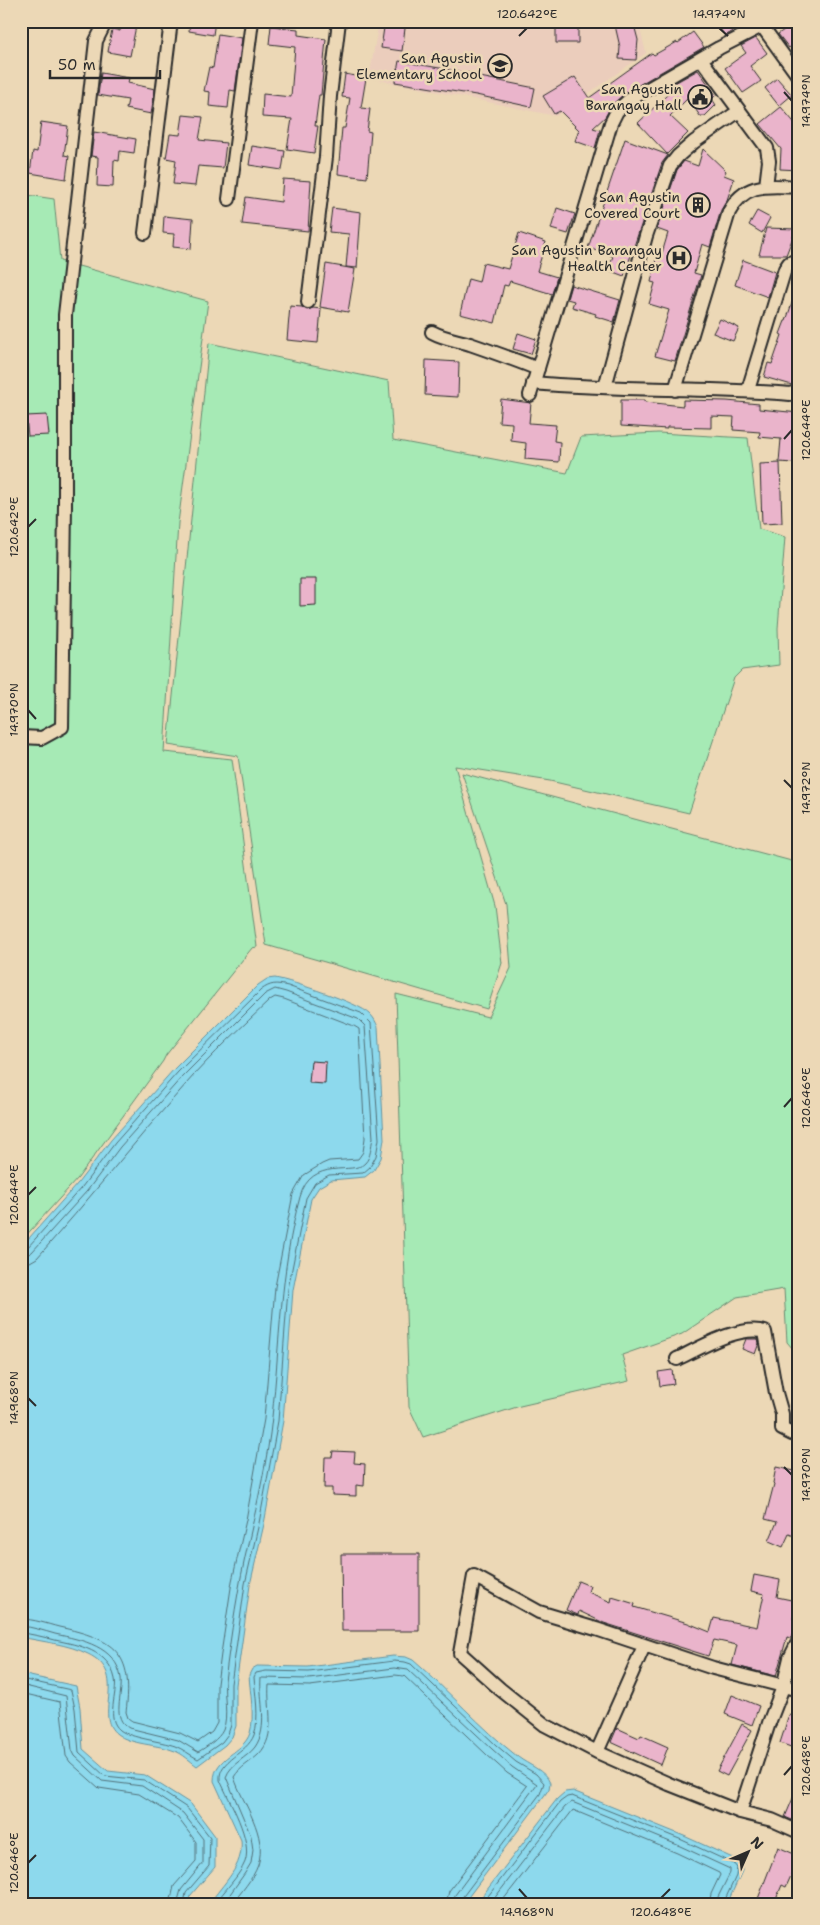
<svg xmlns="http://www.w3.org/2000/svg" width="820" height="1925" font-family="'Shantell Sans',sans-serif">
  <rect width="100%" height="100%" fill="#ecd8b6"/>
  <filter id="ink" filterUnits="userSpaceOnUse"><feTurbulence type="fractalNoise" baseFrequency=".02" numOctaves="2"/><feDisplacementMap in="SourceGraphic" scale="10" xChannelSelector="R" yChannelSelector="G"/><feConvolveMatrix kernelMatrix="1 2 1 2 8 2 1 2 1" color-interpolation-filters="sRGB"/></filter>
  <g filter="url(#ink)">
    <!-- built -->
    <path fill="#ebcdbc" d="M379,21h259l8,32 -90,63 -187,-38z"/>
    <!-- green -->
    <path fill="#a6eab5" stroke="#688a70" d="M21,194l33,5 6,62 148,40 -30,222 -14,229 68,7 25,188 -5,1 -86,107 -3,6 -85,117 -57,63z
      M209,343l180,38 4,59 174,33 14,-36 77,-4 90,5 11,91 26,8 -7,91 1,37 -37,5 -8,8 -45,135 -139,-32 -95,-15 40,140 7,57 -15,46 -221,-64 -28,-189 -70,-11z
      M462,773l337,90v493l-12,-14 -3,-53 -47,8 -55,37 -60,21 7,26 -109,25 -97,31 -14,-30 -13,-413 92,23 23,-49 -5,-64z"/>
    <!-- water -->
    <path fill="#8dd9ed" stroke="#66939f" d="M275,978c17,3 84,25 95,36 4,4 6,8 8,13l6,112 -3,19 -7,12 -9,7 -34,3 -12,7 -8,12 -18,91 -10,131 -19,103 -14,61 -14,100v41l-4,11 -7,8 -28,21c-7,-5 -14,-12 -22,-15 -17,-7 -45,-6 -58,-17 -25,-19 13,-60 -29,-80 -20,-10 -45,-12 -67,-17v-390l57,-64 33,-43 63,-71 84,-84 9,-6z
      M393,1656l13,1 7,3c36,31 67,67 105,97 10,8 27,13 32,26l-1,6 -5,7 -81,108h-254c14,-21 35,-37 32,-64l-27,-59c0,-25 29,-27 36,-48 5,-17 0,-40 -1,-58l3,-6 5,-3 51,1z
      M21,1674l55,12 4,22 3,41 25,22 37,4 46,29 24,32v31l-25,29 -2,8h-167z
      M573,1791l111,45 53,24 5,7v4l-15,33h-251l81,-105 8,-7z"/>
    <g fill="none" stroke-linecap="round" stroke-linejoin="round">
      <!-- shore -->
      <path stroke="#527179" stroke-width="1" d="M21,1250l6,-2 55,-61 33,-44 63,-71 83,-82c10,-7 15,-7 27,-4l73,27 10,10 8,116 -3,17 -6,11 -7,6 -34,2 -14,8 -9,15 -18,91 -10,132 -19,102 -14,61 -10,72 -4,28v41l-3,9 -6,8 -24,17c-8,-4 -15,-10 -23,-13 -14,-5 -45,-8 -55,-16 -15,-12 -2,-36 -5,-51 -6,-29 -37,-34 -60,-39 -11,-3 -23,-6 -34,-7
        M21,1256l6,-1 5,-3 55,-61 33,-44 62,-70 83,-83 10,-5 11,3 72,27 7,7 8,112c-2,8 -2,19 -8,25 -11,13 -54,-7 -65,34 -20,72 -20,147 -28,220 -4,40 -14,83 -23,123 -11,46 -18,93 -24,141 -2,15 4,34 -2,49 -4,9 -17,17 -25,22l-20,-12 -49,-12c-18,-10 -6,-32 -8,-50 -5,-32 -39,-38 -66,-44 -11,-3 -22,-7 -34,-8
        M21,1264l9,-2 7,-4c51,-57 98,-117 149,-174 26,-30 56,-57 84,-84l5,-3 9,2 70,27 5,3 6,109 -2,14 -5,7 -29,2 -7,3 -18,11 -11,19 -18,93 -11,132 -18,101 -14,61 -11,73 -4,30v39l-5,9 -14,10 -18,-9 -48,-12 -4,-3 -2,-6c8,-60 -12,-73 -67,-85 -12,-3 -25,-8 -38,-8
        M21,1679l50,11 4,19 4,43 26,24 39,4 43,28 23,29 -1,29 -23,27 -2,11
        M21,1685l45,11 6,54 3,6 27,25 40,5 41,27 20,26v24l-22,27 -4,14
        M21,1693l39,9 6,54 4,6 29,26 40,6 39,24 18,24v19l-22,25 -4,18
        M215,1904c9,-14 24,-27 30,-42 8,-22 -16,-61 -25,-82 -2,-21 27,-26 34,-45 6,-17 1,-41 0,-58l2,-4 10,-2 43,1 85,-11 11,1 6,2 85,81 20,17 20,12 8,9 -4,11 -79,105 -1,5
        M223,1904l22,-31 6,-10 2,-13 -2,-14 -25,-59c5,-14 21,-19 29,-30 14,-20 4,-47 6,-69l48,1 85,-11 14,2 84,79 20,18 25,17 -82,111 -2,9
        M232,1904c9,-12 21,-25 26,-39 10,-31 -15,-60 -24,-88 6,-10 17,-15 25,-23 18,-19 8,-46 10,-69l41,1 85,-11 9,1 83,79 20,18 20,13 -78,105 -3,13
        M482,1904l78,-102 7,-5 5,-1 110,44 52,24 3,4 -1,8 -13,28
        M490,1904l75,-97 7,-5 108,44 50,23v4l-12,24 -2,7
        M500,1904l73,-94 104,43 42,20 1,2 -9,19 -2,10"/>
    </g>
    <!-- building -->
    <path fill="#eab4cb" stroke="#2b2b2b" d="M190,21h25l-2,14 -24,-4z
      M385,21h21l-4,30 -21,-3z
      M556,21h22v22h-22z
      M614,21h19l5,19 -2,20 -17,-1 1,-12z
      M715,21h35l-25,15z
      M777,21h22v19l-10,8 -11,-14 6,-4z
      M121,23l15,3 -6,30 -22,-4 4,-23 8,2z
      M271,26l27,3v6l28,4 -5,56h-2l-4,31h3l-4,27 -27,-4 5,-30 -30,-2 1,-23 28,3 4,-50 -26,-3z
      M693,32l11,15 -79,46 -13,12 -7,12 -12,11 7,2 -5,18 -20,-7 4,-11 -19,-19 -6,3 -11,-18 32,-19 14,21 63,-45 2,2 23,-13 1,1z
      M218,34l24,4 -7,53 -5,-1 -2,18 -19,-2 1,-14 -6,-1 5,-24 4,1z
      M756,38l11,15 -17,13 11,15 -18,12 -18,-25 21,-15 -5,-7z
      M399,61l81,14v2l55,11 -4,19 -55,-12 -81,-13z
      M698,70l18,25 -4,4 4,6 -11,11h-5l-12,-18 -18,18 18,17 -21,21 -29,-31 30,-29 -4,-5z
      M101,73l28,5 -1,5 27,6 -4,25 -25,-5 2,-9 -30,-5z
      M345,74l21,4 -5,30 9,1 -3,22 4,1 -4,46 -29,-4 4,-46h3l5,-30 -8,-1z
      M777,78l15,17 -13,11 -14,-18z
      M781,107l18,21v42l-19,-1 1,-20 -21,-25z
      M183,115l20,2 -4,23 27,3 -3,25 -25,-2 -3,20 -22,-2 3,-24 -10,-2 4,-24 10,1z
      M41,122l27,4 -4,29 5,1 -3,23 -36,-6 3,-22 4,1z
      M94,132l42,7 -2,14 -14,-2 -1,10 -5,-1 -1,27 -16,-1 1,-29 -7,-1z
      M625,139l43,16 -6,8 -38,113 -16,-6 5,-14 -25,-8z
      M252,146l33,5 -3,19 -33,-5z
      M703,149l23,22 -2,4 10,4 -7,21 -6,10 -11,37 -8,-3 -8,29 7,2 -26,86 -20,-5 14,-46 -20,-6 6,-21 -4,-1 5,-23 4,1 8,-27 -11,-4 20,-59 7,-9 14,5z
      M283,179l28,2 -3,50 -66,-7 4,-27 35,5z
      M332,208l29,4 -4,56 -11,-1 3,-33 -20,-2z
      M557,208l18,6 -7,20 -17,-5z
      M757,211l13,7 -8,15 -13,-8z
      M164,216l29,3 -2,30 -18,-2 1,-13 -11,-1z
      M766,228l30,1 -10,26h-27z
      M519,233l27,9 -9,29 20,6 -5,17 -42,-13 -2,5 -4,-1 -9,38 -35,-9 8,-35 11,3 4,-19 25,6z
      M743,260l32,12 -7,25 -33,-12z
      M326,264l29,5 -7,43 -28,-5z
      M571,285l49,15 -6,22 -19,-6 1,-2 -24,-7 2,-6 -7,-2z
      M796,291h3v92l-7,2 -28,-8 4,-14 4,1 10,-29 -2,-1 5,-13h1z
      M290,306l12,1 5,3 6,-2 8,1 -3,34 -31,-3z
      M720,319l19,9 -6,13 -20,-8z
      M518,333l18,6 -5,15 -18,-5z
      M426,360l33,2 -1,35 -33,-2z
      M501,399l30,4 -2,20 27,2 -2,16 6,1 -1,20 -34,-3 1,-16 -15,-2 1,-18 -13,-1z
      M621,400h24v2l38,4v-6l44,1 32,3v5l40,4 -5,50 -15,-1 2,-23 -22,-2 1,-5 -27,-2 1,-13 -23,-1v12l-44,-1v2l-46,-3z
      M47,415l2,20 -21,1 -2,-20z
      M780,463l2,60 -20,1 -2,-60z
      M300,579h16v26l-16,1z
      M311,1061l15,1 -1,22 -16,-1z
      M746,1339h12l1,4 -4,11 -13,-5z
      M672,1370l2,14 -14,2 -2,-14z
      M333,1451l22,1 -1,11 11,1 -1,22 -8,-1v11l-24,-1v-7h-8l1,-31h7z
      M776,1467l23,5v24l-7,25 7,3v14l-10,-4 -6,13 -14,-6 8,-19 -12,-3 9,-35 -1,-1z
      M341,1554h78v77h-77z
      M754,1575l26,5 -3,17 19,4 -3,18h3l-2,15 -3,4 -4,-1 -11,39 -44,-11 5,-20 -23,-5 -6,16 -104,-33 -25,-12 -1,4 -12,-5 12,-29 12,5 -2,6 23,10 1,-5 23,7 -1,3 54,16 22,9 4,-14 43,9 7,-33 -13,-3z
      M732,1695l27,11 -7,19 -27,-11z
      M789,1715l10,3v32l-19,-7z
      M742,1724l10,6 -25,46 -10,-5z
      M617,1728l22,10 2,-3 27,12 -7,18 -50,-23z
      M799,1784v39l-14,-6z
      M778,1847l21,9v15l-5,-2 -8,18 -4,-2 -8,19h-18z"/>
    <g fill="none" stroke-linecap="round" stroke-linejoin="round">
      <!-- minor casing -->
      <g stroke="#2b2b2b" stroke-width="16">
        <path id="minor" d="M701,59l66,89 2,13 -3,25
          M229,199l23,-178
          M145,233l26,-212
          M308,302l18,-145 4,-61 9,-75
          M432,332c13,7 25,8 38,12 23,8 46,16 68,25
          M533,383c86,8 172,4 257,11l9,-3
          M605,387l41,-151 24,-70 8,-10 16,-14 45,-31
          M675,390l54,-178c16,-31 40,-26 70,-25
          M748,390l37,-121 4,-6 10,-3
          M530,395l81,-272 6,-12 12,-11 90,-52 43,-22 37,51
          M21,737l21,1 20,-11 3,-221v-191l31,-274 10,-20
          M677,1359c23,-11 63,-35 88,-27l11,61 6,21v15l10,5 7,1
          M799,1690l-86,-22 -117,-39 -57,-17 -65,-36 -14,77 40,36 45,36 52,27 72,32 71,28 32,8 27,12
          M597,1752l47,-106
          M740,1812l29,-89 14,-36 7,-29 9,-18"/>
      </g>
      <!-- minor -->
      <use href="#minor" stroke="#ecd8b6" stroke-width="12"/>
    </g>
  </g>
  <!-- ticks -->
  <path fill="none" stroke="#2b2b2b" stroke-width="2" d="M719,28l9,8M519,36l8,-8M784,92l8,9M784,439l8,-9M28,527l8,-8M28,710l8,9M784,780l8,8M784,1107l8,-9M28,1195l8,-8M28,1398l8,8M784,1467l8,8M784,1775l8,-9M28,1863l8,-8M519,1889l8,9M661,1898l9,-9"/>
  <!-- icons -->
  <defs>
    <g id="school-ring" transform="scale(1.25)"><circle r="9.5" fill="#ecd8b6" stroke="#2b2b2b" stroke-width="1.5"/><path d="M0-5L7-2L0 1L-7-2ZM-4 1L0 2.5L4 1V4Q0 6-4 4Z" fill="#2b2b2b"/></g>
    <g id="civic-ring" transform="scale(1.25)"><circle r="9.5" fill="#ecd8b6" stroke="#2b2b2b" stroke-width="1.5"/><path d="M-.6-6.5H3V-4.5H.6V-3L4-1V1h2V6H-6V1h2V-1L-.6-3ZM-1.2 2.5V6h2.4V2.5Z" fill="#2b2b2b"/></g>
    <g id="building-ring" transform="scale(1.25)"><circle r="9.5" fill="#ecd8b6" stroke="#2b2b2b" stroke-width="1.5"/><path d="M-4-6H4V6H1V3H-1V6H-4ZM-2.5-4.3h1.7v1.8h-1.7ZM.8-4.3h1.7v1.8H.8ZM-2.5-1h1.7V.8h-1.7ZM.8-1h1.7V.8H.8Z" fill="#2b2b2b"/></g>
    <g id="hospital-ring" transform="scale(1.25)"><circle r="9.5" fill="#ecd8b6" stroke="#2b2b2b" stroke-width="1.5"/><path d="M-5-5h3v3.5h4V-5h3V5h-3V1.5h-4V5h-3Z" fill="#2b2b2b"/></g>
  </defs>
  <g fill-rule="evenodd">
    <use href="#school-ring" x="500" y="66"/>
    <use href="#civic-ring" x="700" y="97"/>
    <use href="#building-ring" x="698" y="205"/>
    <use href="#hospital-ring" x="679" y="258"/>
  </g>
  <g text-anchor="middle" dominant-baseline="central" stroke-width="5" stroke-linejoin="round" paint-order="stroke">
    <!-- poi labels -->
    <g font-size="14" fill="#2b2b2b" stroke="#ecd8b6" text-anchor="end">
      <text x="482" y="58">San Agustin<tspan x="482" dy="16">Elementary School</tspan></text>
      <text x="682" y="89">San Agustin<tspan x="682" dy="16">Barangay Hall</tspan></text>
      <text x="680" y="197">San Agustin<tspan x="680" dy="16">Covered Court</tspan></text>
      <text x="662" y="250">San Agustin Barangay<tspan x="662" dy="16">Health Center</tspan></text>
    </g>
  </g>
  <!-- margin -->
  <rect width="820" height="1925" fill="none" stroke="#ecd8b6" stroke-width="55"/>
  <!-- north arrow -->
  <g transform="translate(748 1852) rotate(45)" stroke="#ecd8b6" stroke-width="4" paint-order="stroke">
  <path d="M0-4L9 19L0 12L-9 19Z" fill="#2b2b2b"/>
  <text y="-8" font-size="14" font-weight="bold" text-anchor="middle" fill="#2b2b2b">N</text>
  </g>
  <!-- scale -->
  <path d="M50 70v8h110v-8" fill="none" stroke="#2b2b2b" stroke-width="2.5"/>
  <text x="58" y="70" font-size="15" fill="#2b2b2b" stroke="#ecd8b6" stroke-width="4" paint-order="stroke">50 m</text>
  <rect x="28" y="28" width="764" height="1870" fill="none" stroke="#2b2b2b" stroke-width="2"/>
  <g font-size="12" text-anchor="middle" fill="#2b2b2b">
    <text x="527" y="18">120.642°E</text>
    <text x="719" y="18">14.974°N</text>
    <text transform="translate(806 101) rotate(-90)" y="4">14.974°N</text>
    <text transform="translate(806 430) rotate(-90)" y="4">120.644°E</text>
    <text transform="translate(14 527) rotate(-90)" y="4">120.642°E</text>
    <text transform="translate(14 710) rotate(-90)" y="4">14.970°N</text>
    <text transform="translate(806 788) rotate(-90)" y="4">14.972°N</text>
    <text transform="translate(806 1098) rotate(-90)" y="4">120.646°E</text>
    <text transform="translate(14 1195) rotate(-90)" y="4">120.644°E</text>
    <text transform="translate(14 1398) rotate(-90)" y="4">14.968°N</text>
    <text transform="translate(806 1475) rotate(-90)" y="4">14.970°N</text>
    <text transform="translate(806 1766) rotate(-90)" y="4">120.648°E</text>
    <text transform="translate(14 1863) rotate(-90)" y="4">120.646°E</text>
    <text x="527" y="1916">14.968°N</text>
    <text x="661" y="1916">120.648°E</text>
  </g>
</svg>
